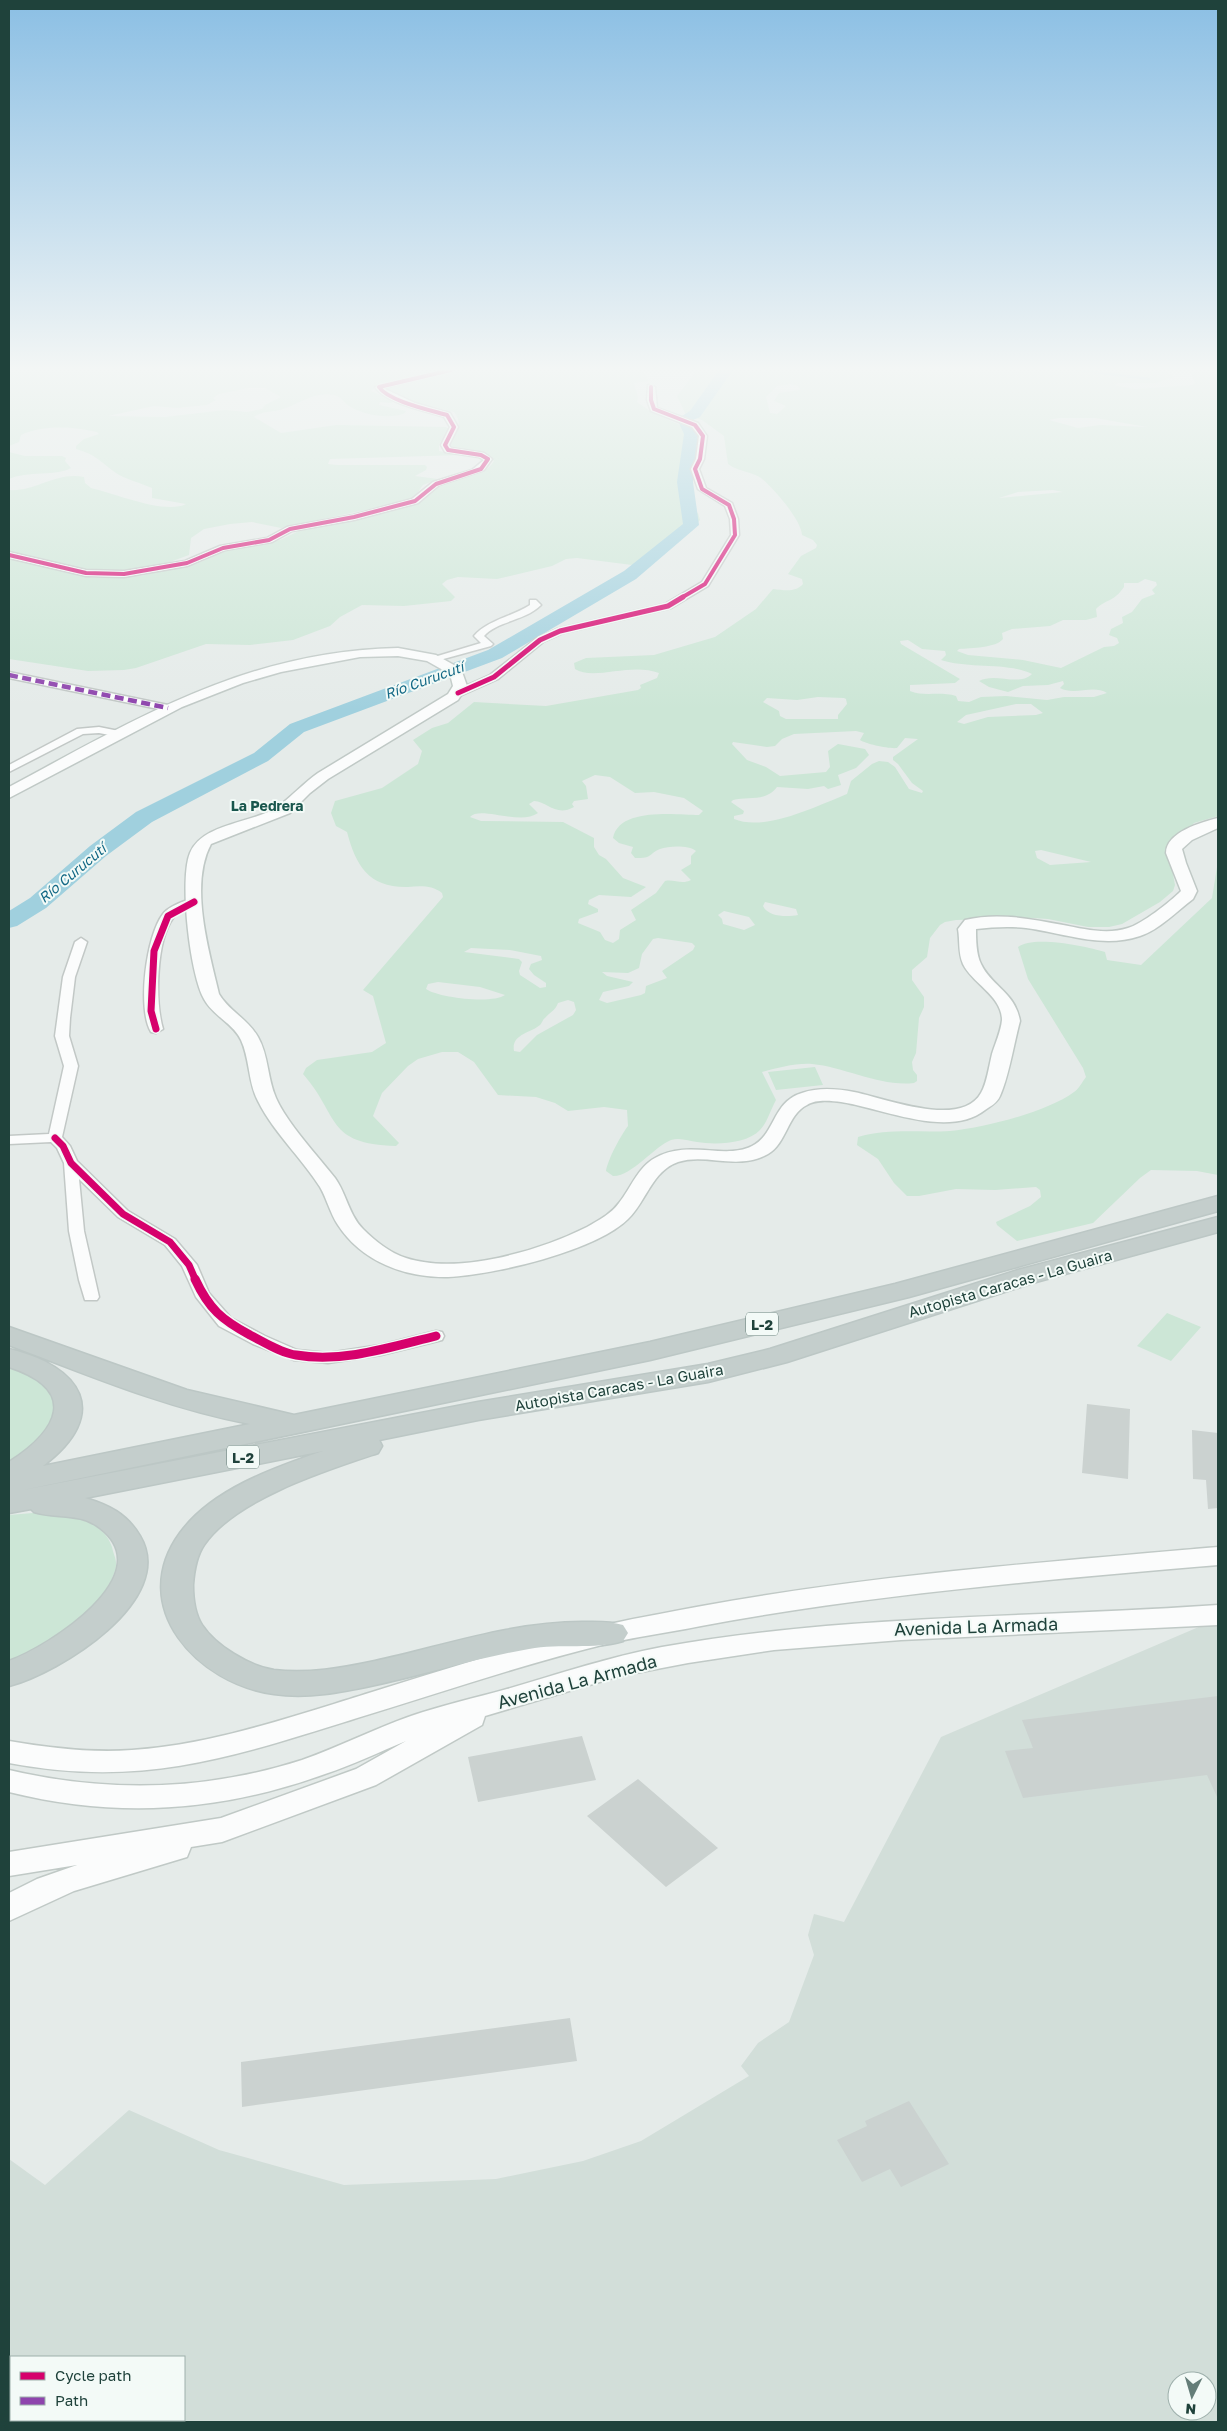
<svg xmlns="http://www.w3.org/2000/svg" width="1227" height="2431" font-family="'Golos Text',sans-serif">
  <rect width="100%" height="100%" fill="#e5ebe9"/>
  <!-- built -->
  <path fill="#d2ded9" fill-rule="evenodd" d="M1218,1622v800h-1209v-263l36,26 84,-75 90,40 125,35 152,-6 87,-18 58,-20 108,-65 -8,-10 17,-23 31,-21 25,-67 -6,-20 6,-21 30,8 97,-185 267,-114zM11,2357h173v63h-173zM1177,2381h30v30h-30z"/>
  <!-- green -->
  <path fill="#cce6d6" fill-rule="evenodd" d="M9,370h633l7,11 -15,2 4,14 -1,5 16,11 45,20c-2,14 -14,22 -19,37l8,6 2,7c-8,19 -17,17 9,30l2,7 -11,13 -49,33 -63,-8 -11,1 -14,7 -55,13 -39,-2 -11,3 -5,4 13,13 -4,4 -47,5 -42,-1 -22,12 -10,9 -37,14 -43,5 -44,-1 -70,24 -12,2 -36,1 -79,-12v-100l84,19 47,-2 56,-12 32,-14 52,-10 23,-11 36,-6 79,-20c12,-5 11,-12 20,-17 17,-11 45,-6 56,-25l-9,-8 -34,-4c-2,-13 16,-20 3,-37l-39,-10 -31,-13 14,-9 -18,3 -9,8 23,10 -3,2 -11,-1 -1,3 27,6 -1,2c-15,7 -41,2 -56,-7 -6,-4 -7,-9 -15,-11 -19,-4 -33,8 -51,14 -9,3 -22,2 -29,8l27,16 55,-8 110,2 2,2 -9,16v6l22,4 -131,4 -2,5 9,1h88l2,2 -1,3 -11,6 23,3 -15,6 -9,13 -30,8 -103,22 -29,-6 -22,2 -26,5 -13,9 -2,17 -22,8 -50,8 -32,-1 -76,-17v-63c26,2 48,-19 75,-13l1,6 6,5c23,5 74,27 95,16l-34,-6v-10c-9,-4 -29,-10 -36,-15 -17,-12 -19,-18 -40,-24v-3l8,-7 15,-5 -2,-2c-23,-5 -53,-8 -76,3l-2,7 -10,4zM249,388h16l16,9 -16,8 -3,4 -15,3 -22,-2 -60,7 -57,-1 46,-10 22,2 31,-3 9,-5 -3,-2 6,-4z
    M701,370h463l11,7 -20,6h-37l-4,2 21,4 58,-4 2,-3 -3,-5 -1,-7h27v446l-24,7 -25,30 6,32 -2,6 -13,11 -38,22 -13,3h-21l-40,-8 -15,-1 -77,2 -11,2 -5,3 -10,13 -3,19 -15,13v10l12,17v10l-5,11 -3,35 -4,9 1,8 4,5v6l-3,2c-34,4 -69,-16 -102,-19 -17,-1 -34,4 -50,8l14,28c-5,9 -9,23 -16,30 -13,14 -45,15 -63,12 -8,-1 -17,-5 -26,-2 -16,6 -40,37 -58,36l-7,-5c2,-12 15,-36 22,-45l-1,-16 -23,-3 -36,4 -13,-8 -19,-6 -38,-2 -24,-33 -16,-10h-16l-24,7 -10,7 -26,27 -9,23 26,27 -3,3c-71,-2 -56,-30 -93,-72l3,-6 11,-8 55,-8 14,-9 -13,-47 -10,-6 80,-93 -1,-4c-10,-8 -22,-7 -34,-6 -39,1 -52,-21 -61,-55l-11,-6 -5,-13 4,-12 47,-13 36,-24 4,-13 -9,-11 19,-12 16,-5 26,-21 72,4 92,-16 3,-2 -1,-3 17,-7 2,-5c-28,-11 -65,8 -84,-4l-1,-6 12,-5 68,-3 61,-18 41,-28 17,-20c11,1 22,4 30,-5l-1,-5 -14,-5 13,-18 15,-8 1,-3 -4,-5 -11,-5c-1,-16 -29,-47 -41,-57 -8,-6 -22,-6 -33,-14l-4,-28 -22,-16 -16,-5 -9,-19 18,-23zM790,384l8,2 2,4 -21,3 -5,8 12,5 -9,8 -7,-1 -4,-16 11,-11zM1059,418h36l52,9 -47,-2 -22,3 -29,-8zM1053,490l10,2 -64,6 19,-6zM1145,579l11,3 1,3 -5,5 3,4 -13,5 -10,13 -10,5 1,6 -12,6 -2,6 8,3 2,5 -5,3 -10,1 -43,21 -38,-8 -55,-5 -11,-4 2,-2c12,-1 37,-1 44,-10l-1,-6 10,-4 38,-3 13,-6h23l11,-3 -1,-8c10,-10 18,-7 28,-22v-4h14zM908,640l14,9 23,2 1,4 -5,5c27,9 67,2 91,14 -14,13 -36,-2 -53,7l10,6 19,5 15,-6 25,-1 15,-4 1,3 -4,4c15,8 33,-4 47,5l-13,4h-30l-17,3 -41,-4 -25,1 -12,5 -11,-1 -2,-5c-16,-5 -32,1 -46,-5v-6l45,-2 5,-4 -59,-35 -1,-3zM818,697l26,1 2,1 1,5 -9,11v4h-52l-6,-3 -1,-5 -16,-9 4,-4 30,2zM1016,704h15l12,9 -7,2 -48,2 -24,7 -7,-2 9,-7zM856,731l8,2 -4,7c6,4 29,9 37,8l8,-10 13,1 -25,18v3l5,4 14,19 11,8 -1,2 -13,-4 -14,-22 -7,-5 -9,-1 -7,3 -21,17 -4,13c-30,12 -82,38 -113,25v-3l9,-2 1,-3 -13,-9 2,-2c15,-4 33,2 44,-13l31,2 16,-3 4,3 13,-4 -3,-10 18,-7 13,-13 -4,-6 -27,-5 -10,7 2,16 -4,5 -46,4 -14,-9 -19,-7 -15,-16 1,-2 34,5 8,-1 7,-7 12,-5zM595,775l15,2 25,16 19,-1 30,6 19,13 -4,4c-23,0 -80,-8 -86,23l6,5 14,4 -2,6 4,5c18,1 14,-5 25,-9 9,-3 28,-4 36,2l-5,5v8l-10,6 10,10c-9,5 -17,-1 -26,1l-9,12 -25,17 5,10 -16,10 -1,9 -6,4 -8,-3 -5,-8 -22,-9 1,-4 19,-7v-3l-10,-5 1,-4 10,-5 32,2 15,-10 -23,-9 -17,-19 -7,-4 -5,-8v-9l-31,-16 -82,-1 -11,-4c10,-12 50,9 68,-4l-9,-9 5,-3c14,1 22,16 40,6l-2,-3 2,-3 14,-2 -2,-13 -4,-5zM1041,850l50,12 -41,3 -13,-7 -2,-7zM765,902l31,7 2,6c-11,2 -30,2 -35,-9zM724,911l25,6 6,8 -11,5 -21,-6 -1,-5 -4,-4zM658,938l34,5 3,3 -2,4 -31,21 5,7 -21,8 -1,7 -4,2 -34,8 -8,-3 4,-8 26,-6 4,-4 -26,-6 -5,-4 26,1 11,-5 3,-14 11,-15zM471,948l39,2 31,6 1,4 -11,4 -2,5 5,6 12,8v4l-6,1 -20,-13 -1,-4 3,-9 -3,-3 -55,-7zM438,982l42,5 25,8c-12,9 -66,3 -79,-6l2,-5zM568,1000l6,2 2,8 -3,5 -36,20 -17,17 -6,-1c-3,-17 17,-18 26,-26 2,-2 3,-6 5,-7 5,-6 10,-7 13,-15z
    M9,452l16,4h37l4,2 -1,3 6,7c-12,8 -45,3 -62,11z
    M1218,861v314l-21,-4 -46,-1 -11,8 -47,45 -76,18 -20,-16 -1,-3 34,-16 11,-9 -1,-7 -4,-3 -41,3 -39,-1 -37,7h-12l-13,-13 -16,-24 -21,-14 1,-8c31,-9 61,-4 92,-6 34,-3 97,-19 124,-39 5,-3 8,-10 12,-15l-3,-9 -55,-89 -10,-32c14,-12 69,-1 87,5l2,8 34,5 71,-67z
    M815,1067l8,18 -47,5 -8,-18z
    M1167,1313l34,14 -30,34 -34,-15z
    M9,1364c26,9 36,18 53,39l-3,21 -44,39 -6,2z
    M45,1512c24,3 58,8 67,35 1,6 5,13 4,19 -5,31 -56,76 -83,92 -7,4 -16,7 -24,11v-154z"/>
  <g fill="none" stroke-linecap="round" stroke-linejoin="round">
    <!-- stream -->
    <path stroke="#a0d0de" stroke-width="2.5" d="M1078,370l71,9"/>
    <!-- river -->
    <path fill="#a0d0de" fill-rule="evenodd" d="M719,370h14l-33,47 -9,4 7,13 -5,48 6,43 -63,54 -134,79 -198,74 -36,29 -116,61 -46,34 -60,52 -29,18 -8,2v-17l21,-13 60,-52 46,-34 118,-59 36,-29 198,-74 136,-79 59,-47 -6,-42 7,-48 -7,-15 13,-8z"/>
  </g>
  <!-- building -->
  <path fill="#cbd2d0" d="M1087,1404l43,5 -2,70 -46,-6z
    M1192,1430l26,3v75l-10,1 -2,-29 -13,-1z
    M1218,1696v103l-11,-24 -184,23 -18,-47 28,-3 -11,-28z
    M582,1736l14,44 -118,22 -10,-45z
    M638,1779l80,69 -52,39 -79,-71z
    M570,2018l7,43 -335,46 -1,-45z
    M909,2101l40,63 -48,23 -11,-18 -28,13 -25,-42 30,-14 -2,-5z"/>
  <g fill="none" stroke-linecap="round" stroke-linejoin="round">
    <!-- minor casing -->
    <g stroke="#c2c8c6" stroke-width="3">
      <path id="minor" d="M444,370h11l-72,18 32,15 35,10 8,14 -9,18 2,3 33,5 8,6 -8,11 -45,15 -21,18 -64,17 -62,11 -20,11 -47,8 -38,16 -63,11 -38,-1 -77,-18v-6l77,18 38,1 61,-10 35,-15 47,-8 20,-11 66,-12 59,-16 21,-17 39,-12 12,-10 -5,-3 -34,-5 -4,-7 9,-18 -6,-10c-18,-6 -59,-14 -69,-30z
        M648,385l7,2 2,21 41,15 9,13 -3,23 -5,10 7,19 26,15 6,16 1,16 -31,51 -37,22 -108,25 -20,9 -45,37 -36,16h-8v-4l36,-16 47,-37 20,-9 108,-25 37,-22 29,-47 -1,-16 -5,-13 -27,-17 -7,-20 5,-10 3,-23 -7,-9 -41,-16 -4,-11z
        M530,600h6l5,5c-16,16 -44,16 -57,31l9,8 -2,2 -55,15 -5,-3 50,-15 -7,-7c12,-15 39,-20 56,-31z
        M9,672l159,33 5,3 -5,3 -159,-33z
        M99,727l25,5 1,2 -5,3 -21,-4 -16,1 -74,38v-7l68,-36z
        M194,898l6,4c-7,8 -20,7 -27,16 -17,23 -18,84 -10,111l-7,4 -5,-1c-14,-23 -5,-96 12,-118 6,-8 21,-13 31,-16z
        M81,938l6,4 -12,35 -5,41 -1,18 9,30 -16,71 8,9 7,15 51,50 47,28 22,26 12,28 22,25 34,18 32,14 31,3 53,-8 55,-14 6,1 2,4 -2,4 -61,15 -53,8 -34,-3 -41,-16 -34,-18 -23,-29 -14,-31 -17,-21 -47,-28 -39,-38 5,52 15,66 -2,3h-12l-6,-20 -10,-49 -5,-68 -7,-15 -6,-6 -42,2v-8l40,-2 15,-68 -9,-30 8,-59 12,-35z"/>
    </g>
    <!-- secondary casing -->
    <g stroke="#c0c9c6" stroke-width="3">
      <path id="secondary" d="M398,648l38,7 25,14 6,17 -9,14 -130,79 -18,14 -20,20 -79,31c-22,41 -2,107 8,150 10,17 29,25 39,43 11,19 9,41 18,61 11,25 41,57 59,80 11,15 14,37 28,51 11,11 27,24 43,29 52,17 133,-7 181,-31 12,-7 24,-13 32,-24 12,-15 19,-36 36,-45 33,-19 70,2 97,-12 24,-12 20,-44 50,-53 17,-6 36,-4 52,-1 31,6 107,37 127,1 6,-10 8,-27 11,-39 3,-10 9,-23 10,-34 0,-24 -30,-37 -39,-56 -5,-11 -3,-24 -5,-35l7,-9c33,-8 66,-1 98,5 21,4 44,10 65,3 14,-4 42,-26 53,-37l-15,-38c0,-21 36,-31 52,-35v10l-26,12 -10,9 4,14 11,28 -4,8c-16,12 -34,31 -53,37 -38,13 -76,-3 -114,-8 -17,-2 -33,-1 -50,1 0,10 0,25 5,35 11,23 34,28 39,57 -6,22 -11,55 -20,75 -3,7 -9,10 -15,14 -37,29 -103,-2 -144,-8 -10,-1 -25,-3 -34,3 -20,10 -20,38 -39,49 -30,17 -61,-1 -90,8 -26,9 -32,40 -50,57 -32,32 -135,56 -180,58 -42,1 -86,-15 -110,-52 -8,-12 -11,-26 -18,-38 -19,-30 -46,-54 -62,-86 -10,-18 -8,-42 -17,-61 -8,-17 -28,-24 -37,-41 -14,-24 -25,-120 -14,-146 13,-31 65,-29 90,-48 13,-10 24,-22 38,-32l130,-79 5,-8 -3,-12 -23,-13 -29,-5 -38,1 -79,15 -38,11 -61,24 -173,91v-11c129,-69 238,-136 389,-139z
        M1218,1547v18c-173,15 -346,29 -517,61 -30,6 -61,10 -91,17 -86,21 -171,50 -256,76 -124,39 -213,69 -345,44v-22c41,7 82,12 123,9 71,-5 137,-26 205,-47 90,-28 181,-58 273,-79 30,-7 61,-12 92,-18 170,-31 343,-44 516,-59z
        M1218,1605v20l-317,15 -127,10 -86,13 -68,13 -135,40 -3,9 -106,60 -154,57 -31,5 -4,10 -113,34 -65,30v-28l28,-14 40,-14 -68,11v-24l212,-34 135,-49 50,-28c-27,11 -53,24 -81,33 -105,38 -207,45 -316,18v-22c98,23 197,21 293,-10 37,-13 72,-31 109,-44 32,-11 64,-18 96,-27 52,-15 102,-32 155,-42 184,-33 370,-29 556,-42z"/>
    </g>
    <!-- trunk casing -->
    <g stroke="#bcc7c5" stroke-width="3">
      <path id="trunk" d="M1218,1196v15l-309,86 -259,63 -627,130 455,-88 230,-38 62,-15 248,-79 200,-53v15l-182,50 -249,80 -79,20 -230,38 -99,20 3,6 -4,7c-51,17 -143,46 -174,92 -8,12 -10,26 -11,40 0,13 2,29 9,40 14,21 47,41 72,45 34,4 68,-2 101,-9 69,-15 136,-39 207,-39 14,0 28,-1 41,3l5,8 -5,8c-29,9 -63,2 -94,8 -52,9 -102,25 -154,36 -33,7 -67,14 -101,9 -76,-10 -148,-87 -94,-161 32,-44 94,-65 143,-82l-238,47c24,7 42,16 55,38 38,64 -81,137 -131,150v-25c39,-14 153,-86 91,-133 -20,-16 -44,-9 -66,-16l-3,-3 -22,4v-51c50,-32 70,-72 0,-95v-18c73,17 103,65 34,117l207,-42c-84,-16 -162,-49 -241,-79v-18l178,63 107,25 356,-73 245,-58z"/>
    </g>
    <!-- minor -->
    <use href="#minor" fill="#fbfcfc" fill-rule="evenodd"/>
    <!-- secondary -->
    <use href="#secondary" fill="#fbfcfc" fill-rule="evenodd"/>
    <!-- trunk -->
    <use href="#trunk" fill="#c4cecc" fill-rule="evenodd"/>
    <!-- quiet -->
    <path stroke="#8e44ad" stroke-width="4.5" stroke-dasharray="9 4.5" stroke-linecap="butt" d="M9,675l159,33"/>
    <!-- cycleway-far3 casing -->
    <g stroke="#f3faf7" stroke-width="5.5">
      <path id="cycleway-far3" d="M651,387v13l3,9 41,16 8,11 -3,23 -5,10 7,20 27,16 5,14 1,16 -30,49 -24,14
        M9,555l77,18 38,1 63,-11 36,-15 46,-8 21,-11 64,-12 61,-16 21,-17 45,-15 7,-10 -7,-4 -33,-5 -3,-5 9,-18 -7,-12c-17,-5 -59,-14 -68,-28l72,-17"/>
    </g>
    <!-- cycleway-far2 casing -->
    <g stroke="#f3faf7" stroke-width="8">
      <path id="cycleway-far2" d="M458,693l36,-16 46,-37 20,-9 108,-25 15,-9"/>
    </g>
    <!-- cycleway-far1 casing -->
    <g stroke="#f3faf7" stroke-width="10">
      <path id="cycleway-far1" d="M156,1029l-5,-18 3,-60 14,-35 26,-14
        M55,1138l8,8 8,17 52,51 47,28 19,23 7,16"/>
    </g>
    <!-- cycleway casing -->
    <g stroke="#f3faf7" stroke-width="12">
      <path id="cycleway" d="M195,1279c14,30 27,41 55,56 14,7 31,18 46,20 47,8 95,-8 140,-19"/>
    </g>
    <!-- cycleway-far3 -->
    <use href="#cycleway-far3" stroke="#d6006c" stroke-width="4"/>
    <!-- cycleway-far2 -->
    <use href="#cycleway-far2" stroke="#d6006c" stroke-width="5"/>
    <!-- cycleway-far1 -->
    <use href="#cycleway-far1" stroke="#d6006c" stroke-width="7"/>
    <!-- cycleway -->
    <use href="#cycleway" stroke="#d6006c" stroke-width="9"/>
  </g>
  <!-- sky -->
  <linearGradient id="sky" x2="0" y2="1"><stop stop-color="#8bbfe4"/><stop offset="0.52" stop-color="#f3f6f5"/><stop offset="1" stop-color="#f3f6f5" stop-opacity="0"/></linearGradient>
  <rect width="1227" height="710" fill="url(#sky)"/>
  <g text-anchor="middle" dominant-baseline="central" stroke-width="4" stroke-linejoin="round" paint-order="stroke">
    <!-- far-water labels -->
    <g font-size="14" font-style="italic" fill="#126885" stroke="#f3faf7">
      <text transform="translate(424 680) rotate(-20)">Río Curucutí</text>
      <text transform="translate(72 873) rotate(-40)">Río Curucutí</text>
    </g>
    <!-- far-neighbourhood labels -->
    <g font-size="14" font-weight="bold" fill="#19564d" stroke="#f3faf7">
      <text x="267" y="805">La Pedrera</text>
    </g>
    <!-- shield labels -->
    <g fill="#f3faf7" stroke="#5f7973" stroke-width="1">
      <rect x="746" y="1312.5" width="32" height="23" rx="4"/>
      <rect x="227" y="1445.5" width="32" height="23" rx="4"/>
    </g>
    <g font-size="14" font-weight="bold" fill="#1f423b">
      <text x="762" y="1324">L-2</text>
      <text x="243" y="1457">L-2</text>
    </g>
    <!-- street labels -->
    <g font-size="15" fill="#1f423b" stroke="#f3faf7">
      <text transform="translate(1010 1283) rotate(-16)">Autopista Caracas - La Guaira</text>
      <text transform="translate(619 1387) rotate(-10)">Autopista Caracas - La Guaira</text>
    </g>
    <!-- near-street labels -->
    <g font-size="18" fill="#1f423b" stroke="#f3faf7">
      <text transform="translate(976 1626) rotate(-2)">Avenida La Armada</text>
      <text transform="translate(577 1681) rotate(-15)">Avenida La Armada</text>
    </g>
  </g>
  <!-- border -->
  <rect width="1227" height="2431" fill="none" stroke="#1f423b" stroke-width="20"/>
  <!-- legend -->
  <rect x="10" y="2356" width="175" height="65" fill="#f3faf7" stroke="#9eb0ac"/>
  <rect x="20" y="2372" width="25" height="8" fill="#d6006c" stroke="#9eb0ac"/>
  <text x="55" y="2381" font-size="15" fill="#1f423b">Cycle path</text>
  <rect x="20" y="2397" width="25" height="8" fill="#8e44ad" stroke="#9eb0ac"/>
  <text x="55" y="2406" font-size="15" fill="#1f423b">Path</text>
  <!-- north arrow -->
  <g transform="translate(1192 2396) rotate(185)"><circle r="24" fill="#f3faf7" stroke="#9eb0ac"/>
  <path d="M0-4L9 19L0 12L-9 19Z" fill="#647d78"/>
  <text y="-8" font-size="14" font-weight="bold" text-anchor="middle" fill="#1f423b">N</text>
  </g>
</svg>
